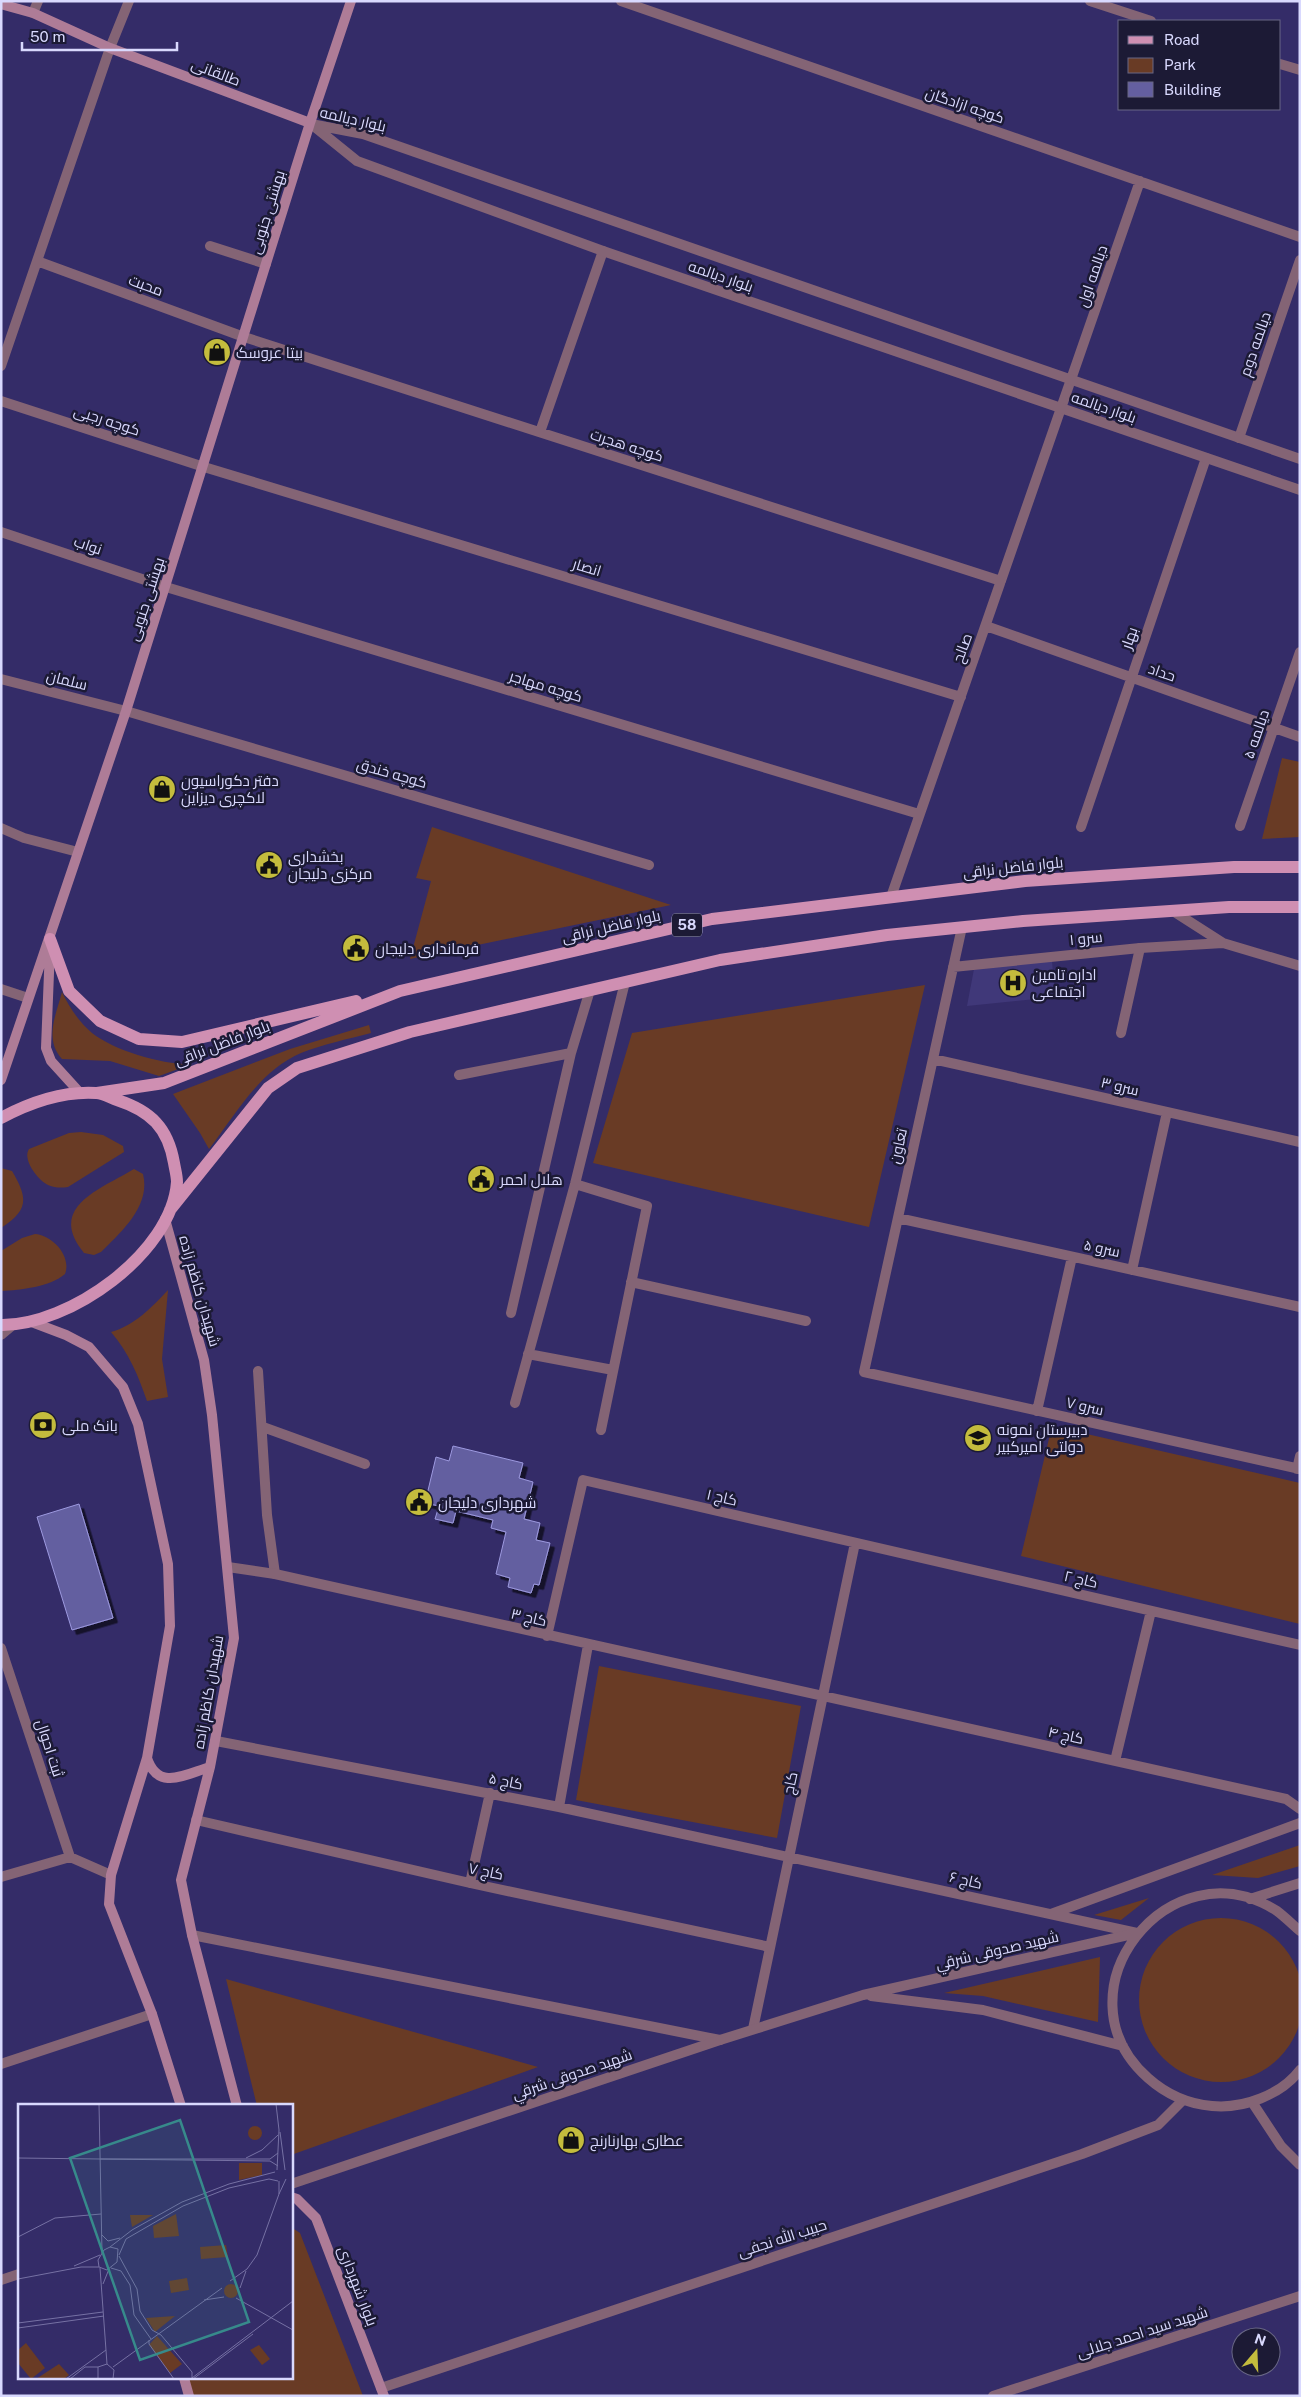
<svg xmlns="http://www.w3.org/2000/svg" width="1301" height="2397" font-family="'Public Sans',Cairo,sans-serif">
  <defs>
    <filter id="shadow"><feDropShadow dx="4.5" dy="4.5" stdDeviation="0" flood-color="#0009"/></filter>
  </defs>
  <rect width="100%" height="100%" fill="#342c68"/>
  <!-- built -->
  <path fill="#403879" d="M1052,961l3,36 -88,9 7,-37z"/>
  <!-- green -->
  <path fill="#693b25" d="M1282,758l18,4v75l-38,2z
    M432,827l239,78 -261,54 21,-78 -15,-3z
    M925,985l-56,242 -276,-64 39,-130z
    M62,992c7,15 17,30 30,41 23,18 71,32 100,31l-33,12 -49,-15 -48,-2c-18,-20 -6,-44 0,-67z
    M369,1025l2,8c-23,6 -47,11 -70,20 -42,18 -65,61 -92,96l-9,-16 -27,-39 117,-45z
    M81,1132l22,3 20,11 1,6 -56,35c-7,1 -13,1 -20,-2 -10,-5 -26,-25 -19,-36l40,-16z
    M1,1168l11,3c16,27 17,39 -11,57z
    M134,1169l9,5c8,32 -22,58 -42,78l-7,3 -10,-2c-38,-46 17,-64 50,-84z
    M35,1234c17,1 37,22 30,40 -15,13 -44,16 -64,17v-40l21,-13z
    M168,1290l-6,69 6,38 -21,4c-9,-26 -18,-48 -36,-69 23,-6 41,-25 57,-42z
    M1052,1426l248,57v141l-279,-68z
    M599,1666l202,40 -24,132 -201,-38z
    M1300,1845v21l-42,12 -46,-3z
    M1149,1898l-28,22 -27,-5z
    M1139 2000a82 82 0 1 1 164 0a82 82 0 1 1-164 0Z
    M1100,1957l-2,65 -115,-26 -39,-3z
    M226,1979l312,88 -247,88v-49h-34z
    M291,2227l9,6 63,163h-171l-5,-18h104z"/>
  <!-- building -->
  <path fill="#645fa0" stroke="#9d9ae0" filter="url(#shadow)" d="M453,1446l70,17 -4,15 14,4 -9,37 16,4 -4,17 14,3 -11,42 -5,-1 -3,9 -23,-6 2,-9 -14,-4 10,-42 -15,-4 2,-8 -37,-9 -3,12 -18,-4 4,-13 -14,-3 11,-46 13,4z
    M79,1504l34,114 -41,12 -35,-113z"/>
  <g fill="none" stroke-linecap="round" stroke-linejoin="round">
    <!-- service -->
    <path stroke="#846475" stroke-width="10" d="M1121,1033l19,-85
      M459,1075l112,-22
      M575,1184l72,22 -46,224
      M631,1282l175,39
      M511,1313l60,-260 19,-63
      M528,1354l85,16
      M258,1371l9,144 8,59
      M515,1403l60,-219 50,-202
      M263,1427l102,37"/>
    <!-- minor -->
    <path stroke="#846475" stroke-width="10" d="M621,1l679,236
      M1090,1l61,20
      M33,13l5,-12
      M1280,64l20,6
      M210,246l56,18
      M37,261l207,76 757,244
      M1,366l109,-318 19,-47
      M1,401l203,66 757,230
      M540,432l63,-181
      M1239,438l61,-178
      M1,532l165,55 753,227
      M986,626l314,111
      M126,711l523,154
      M1240,826l60,-174
      M1081,827l125,-369
      M1,828l23,10 54,14
      M891,897l249,-716
      M1173,911l50,32 77,23
      M962,927l-98,445 436,97
      M953,967l187,-19 83,-5
      M1,989l27,9
      M933,1059l367,83
      M898,1218l402,89
      M1132,1270l35,-158
      M1037,1411l35,-154
      M1297,1469l3,-13
      M228,1567l47,7 1011,225 14,10
      M547,1636l36,-156 717,165
      M1,1648l69,209
      M216,1741l343,66 578,126
      M1115,1761l36,-150
      M559,1807l29,-162
      M196,1820l274,63 300,64
      M1,1877l69,-20 41,18
      M470,1883l20,-90
      M1051,1914l249,-91
      M192,1935l528,105
      M753,2029l102,-486
      M1,2064l151,-50
      M381,2388l701,-234 76,-29 25,-25
      M993,2396l307,-100"/>
    <!-- tertiary -->
    <path stroke="#846475" stroke-width="10" d="M310,123l47,38 11,4 235,86 697,239
      M311,124l52,10 937,325
      M1,679l125,32
      M1,1335l12,-10
      M1250,1899l50,-16
      M1300,1931c-7,-6 -15,-14 -23,-20 -108,-69 -225,82 -129,167 18,16 40,26 64,28 31,3 69,-11 88,-36
      M871,1996l112,14 140,36
      M1252,2102l29,44 19,19
      M291,2184l429,-144 143,-45 274,-62
      M1,2280l18,-6"/>
    <!-- secondary -->
    <path stroke="#ae7c97" stroke-width="10" d="M1,4l32,9 77,35 200,75
      M50,948l-4,100 5,13 30,33
      M1,1080l125,-369 184,-588 41,-122
      M165,1219l39,141 8,55 22,223 -24,129 -29,113 11,55 45,171
      M29,1321l37,14 23,12 34,40 15,37 30,140 2,62 -23,132 -36,117 -2,29 43,110 29,92
      M147,1758c11,34 39,16 63,9
      M291,2197l6,2 19,19 68,178
      M184,2378l5,18"/>
    <!-- primary -->
    <path stroke="#cf8fb2" stroke-width="12" d="M50,939l19,52 31,30 39,18 43,3 174,-41
      M97,1093l67,-10 236,-92 312,-72 313,-38 209,-14h66
      M1,1118c28,-15 63,-27 95,-25 7,0 15,5 21,7 34,11 51,28 57,63 1,6 3,13 3,19 -5,71 -108,144 -176,143
      M170,1210l98,-122 29,-20 113,-36 310,-72 167,-25 136,-14 206,-14h71"/>
  </g>
  <!-- icons -->
  <defs>
    <g id="shop-disc" transform="scale(1.4375)"><circle r="9.5" fill="#c4bc3d" stroke="#1c1a35"/><path d="M-5-2.5h2.3a2.7 3.5 0 0 1 5.4 0H5L5.5 6h-11ZM-1.5-2.5h3a1.5 2.3 0 0 0-3 0Z" fill="#111"/></g>
    <g id="civic-disc" transform="scale(1.4375)"><circle r="9.5" fill="#c4bc3d" stroke="#1c1a35"/><path d="M-.6-6.5H3V-4.5H.6V-3L4-1V1h2V6H-6V1h2V-1L-.6-3ZM-1.2 2.5V6h2.4V2.5Z" fill="#111"/></g>
    <g id="hospital-disc" transform="scale(1.4375)"><circle r="9.5" fill="#c4bc3d" stroke="#1c1a35"/><path d="M-5-5h3v3.5h4V-5h3V5h-3V1.5h-4V5h-3Z" fill="#111"/></g>
    <g id="bank-disc" transform="scale(1.4375)"><circle r="9.5" fill="#c4bc3d" stroke="#1c1a35"/><path d="M-6-4H6V4H-6ZM0-2.3a2.3 2.3 0 1 0 0 4.6a2.3 2.3 0 1 0 0-4.6Z" fill="#111"/></g>
    <g id="school-disc" transform="scale(1.4375)"><circle r="9.5" fill="#c4bc3d" stroke="#1c1a35"/><path d="M0-5L7-2L0 1L-7-2ZM-4 1L0 2.5L4 1V4Q0 6-4 4Z" fill="#111"/></g>
  </defs>
  <g fill-rule="evenodd">
    <use href="#shop-disc" x="217" y="352"/>
    <use href="#shop-disc" x="162" y="789"/>
    <use href="#civic-disc" x="269" y="865"/>
    <use href="#civic-disc" x="356" y="948"/>
    <use href="#hospital-disc" x="1013" y="983"/>
    <use href="#civic-disc" x="481" y="1179"/>
    <use href="#bank-disc" x="43" y="1425"/>
    <use href="#school-disc" x="978" y="1438"/>
    <use href="#civic-disc" x="419" y="1502"/>
    <use href="#shop-disc" x="571" y="2140"/>
  </g>
  <g text-anchor="middle" dominant-baseline="central" stroke-width="5" stroke-linejoin="round" paint-order="stroke">
    <!-- shield labels -->
    <rect fill="#1c1a35" stroke="#a0a0c2" stroke-width="1" x="672" y="913.5" width="30" height="23" rx="4"/>
    <g font-size="14" font-weight="bold" fill="#d9d9fe">
      <text x="687" y="925">58</text>
    </g>
    <!-- street labels -->
    <g font-size="15" fill="#d9d9fe" stroke="#1c1a35">
      <text transform="translate(216 72) rotate(21)">طالقانی</text>
      <text transform="translate(965 105) rotate(19)">کوچه ازادگان</text>
      <text transform="translate(353 119) rotate(13)">بلوار دیالمه</text>
      <text transform="translate(267 212) rotate(-73)">بهشتی جنوبی</text>
      <text transform="translate(721 276) rotate(19)">بلوار دیالمه</text>
      <text transform="translate(1092 276) rotate(-71)">دیالمه اول</text>
      <text transform="translate(146 285) rotate(20)">محبت</text>
      <text transform="translate(1255 344) rotate(-71)">دیالمه دوم</text>
      <text transform="translate(1104 407) rotate(19)">بلوار دیالمه</text>
      <text transform="translate(107 420) rotate(18)">کوچه رجبی</text>
      <text transform="translate(627 445) rotate(18)">کوچه هجرت</text>
      <text transform="translate(88 545) rotate(19)">نواب</text>
      <text transform="translate(587 567) rotate(17)">انصار</text>
      <text transform="translate(146 599) rotate(-72)">بهشتی جنوبی</text>
      <text transform="translate(1129 638) rotate(-71)">بهار</text>
      <text transform="translate(962 648) rotate(-70)">صالح</text>
      <text transform="translate(1162 672) rotate(19)">حداد</text>
      <text transform="translate(67 680) rotate(14)">سلمان</text>
      <text transform="translate(546 686) rotate(17)">کوچه مهاجر</text>
      <text transform="translate(1256 734) rotate(-71)">دیالمه ۵</text>
      <text transform="translate(392 773) rotate(16)">کوچه خندق</text>
      <text transform="translate(1013 867) rotate(-6)">بلوار فاضل نراقی</text>
      <text transform="translate(611 926) rotate(-13)">بلوار فاضل نراقی</text>
      <text transform="translate(1086 938) rotate(-6)">سرو ۱</text>
      <text transform="translate(222 1043) rotate(-21)">بلوار فاضل نراقی</text>
      <text transform="translate(1120 1086) rotate(13)">سرو ۳</text>
      <text transform="translate(898 1146) rotate(-78)">تعاون</text>
      <text transform="translate(1102 1248) rotate(12)">سرو ۵</text>
      <text transform="translate(200 1291) rotate(74)">شهیدان کاظم زاده</text>
      <text transform="translate(1085 1406) rotate(13)">سرو ۷</text>
      <text transform="translate(722 1497) rotate(13)">کاج ۱</text>
      <text transform="translate(1081 1579) rotate(13)">کاج ۲</text>
      <text transform="translate(529 1617) rotate(13)">کاج ۳</text>
      <text transform="translate(208 1692) rotate(-80)">شهیدان کاظم زاده</text>
      <text transform="translate(1066 1735) rotate(12)">کاج ۴</text>
      <text transform="translate(50 1748) rotate(72)">ثبت احوال</text>
      <text transform="translate(506 1781) rotate(11)">کاج ۵</text>
      <text transform="translate(790 1783) rotate(-78)">کاج</text>
      <text transform="translate(486 1871) rotate(12)">کاج ۷</text>
      <text transform="translate(966 1880) rotate(13)">کاج ۶</text>
      <text transform="translate(997 1950) rotate(-13)">شهید صدوقی شرقي</text>
      <text transform="translate(572 2074) rotate(-19)">شهید صدوقی شرقي</text>
      <text transform="translate(782 2238) rotate(-18)">حبیب الله نجفی</text>
      <text transform="translate(358 2286) rotate(69)">بلوار شهرداری</text>
      <text transform="translate(1142 2332) rotate(-18)">شهید سید احمد جلالی</text>
    </g>
    <!-- poi labels -->
    <g font-size="15" fill="#d9d9fe" stroke="#1c1a35" text-anchor="start">
      <text x="236" y="352">بیتا عروسک</text>
      <text x="181" y="780">دفتر دکوراسیون<tspan x="181" dy="17">لاکچری دیزاین</tspan></text>
      <text x="288" y="856">بخشداری<tspan x="288" dy="17">مرکزی دلیجان</tspan></text>
      <text x="375" y="948">فرمانداری دلیجان</text>
      <text x="1032" y="974">اداره تامین<tspan x="1032" dy="17">اجتماعی</tspan></text>
      <text x="500" y="1179">هلال احمر</text>
      <text x="62" y="1425">بانک ملی</text>
      <text x="997" y="1429">دبیرستان نمونه<tspan x="997" dy="17">دولتی امیرکبیر</tspan></text>
      <text x="438" y="1502">شهرداری دلیجان</text>
      <text x="590" y="2140">عطاری بهارنارنج</text>
    </g>
  </g>
  <!-- overview -->
  <g transform="translate(18 2104)">
    <rect width="275" height="275" fill="#342c68"/>
    <path d="M230 29a7 7 0 1 1 14 0a7 7 0 1 1-14 0ZM221,59h23v12l-23,5zM158,110l3,22 -25,2 -1,-12zM112,111h23l-21,12zM208,141l2,12 -27,2 -1,-12zM169,174l2,12 -18,3 -2,-12zM206 187a7 7 0 1 1 14 0a7 7 0 1 1-14 0ZM157,212l-20,16 -9,-14zM139,232l25,28 -12,9 -21,-28zM8,239l19,25 -14,11 -13,-16v-13zM241,241l11,14 -8,6 -12,-15zM41,260l10,11 -5,4h-28z" fill="#693b25"/>
    <path fill="none" stroke="#7671a4" stroke-width="1" d="M81,0l3,149M258,0l3,26 -2,40M262,28l5,38M0,54l82,1M228,54l16,-8 16,-15M82,55h170l8,-6M82,55l170,2 8,5M261,77v13l7,-15M84,131l6,6 12,-3M0,133l37,-19 46,-4M92,143l22,-17 50,-28 47,-18 46,-12M101,151l7,-16 57,-33 46,-18 40,-9 9,2M101,152l18,33 3,22 12,19 9,5 31,37v7M56,162l26,-11M82,164l7,96M93,164l10,3 9,14 4,30 17,24M0,175l63,-12h18l8,3 10,-8 1,-13 -8,-2 -6,3 -6,10 1,7M212,177l17,-12 10,-14 22,-61M85,180l6,-15M222,184l6,-17M218,194l57,32M186,196l20,-3M0,219l85,-11M0,224l86,-12M131,236v4l25,35M95,263l109,-79M174,274l101,-77M48,275l40,-29M52,275l15,-12h13M80,275v-12l9,-3 7,6 -1,9M175,275l60,-45"/>
    <path fill="#378a8b" fill-opacity="0.15" stroke="#378a8b" stroke-width="2.5" d="M162,16l69,202 -109,38 -70,-202z"/>
    <rect width="275" height="275" fill="none" stroke="#d9d9fe" stroke-width="2.5"/>
  </g>
  <!-- border -->
  <rect width="1301" height="2397" fill="none" stroke="#d9d9fe" stroke-width="5"/>
  <!-- legend -->
  <rect x="1118" y="20" width="162" height="90" fill="#1c1a35" stroke="#686685"/>
  <rect x="1128" y="36" width="25" height="8" fill="#cf8fb2" stroke="#686685"/>
  <text x="1164" y="45" font-size="15" fill="#d9d9fe">Road</text>
  <rect x="1128" y="58" width="25" height="15" fill="#693b25" stroke="#686685"/>
  <text x="1164" y="70" font-size="15" fill="#d9d9fe">Park</text>
  <rect x="1128" y="82" width="25" height="15" fill="#645fa0" stroke="#686685"/>
  <text x="1164" y="95" font-size="15" fill="#d9d9fe">Building</text>
  <!-- north arrow -->
  <g transform="translate(1256 2352) rotate(19)"><circle r="24" fill="#1c1a35" stroke="#686685"/>
  <path d="M0-4L9 19L0 12L-9 19Z" fill="#c4bc3d"/>
  <text y="-8" font-size="14" font-weight="bold" text-anchor="middle" fill="#d9d9fe">N</text>
  </g>
  <!-- scale -->
  <path d="M22 42v8h155v-8" fill="none" stroke="#d9d9fe" stroke-width="2.5"/>
  <text x="30" y="42" font-size="15" fill="#d9d9fe" stroke="#1c1a35" stroke-width="4" paint-order="stroke">50 m</text>
</svg>
